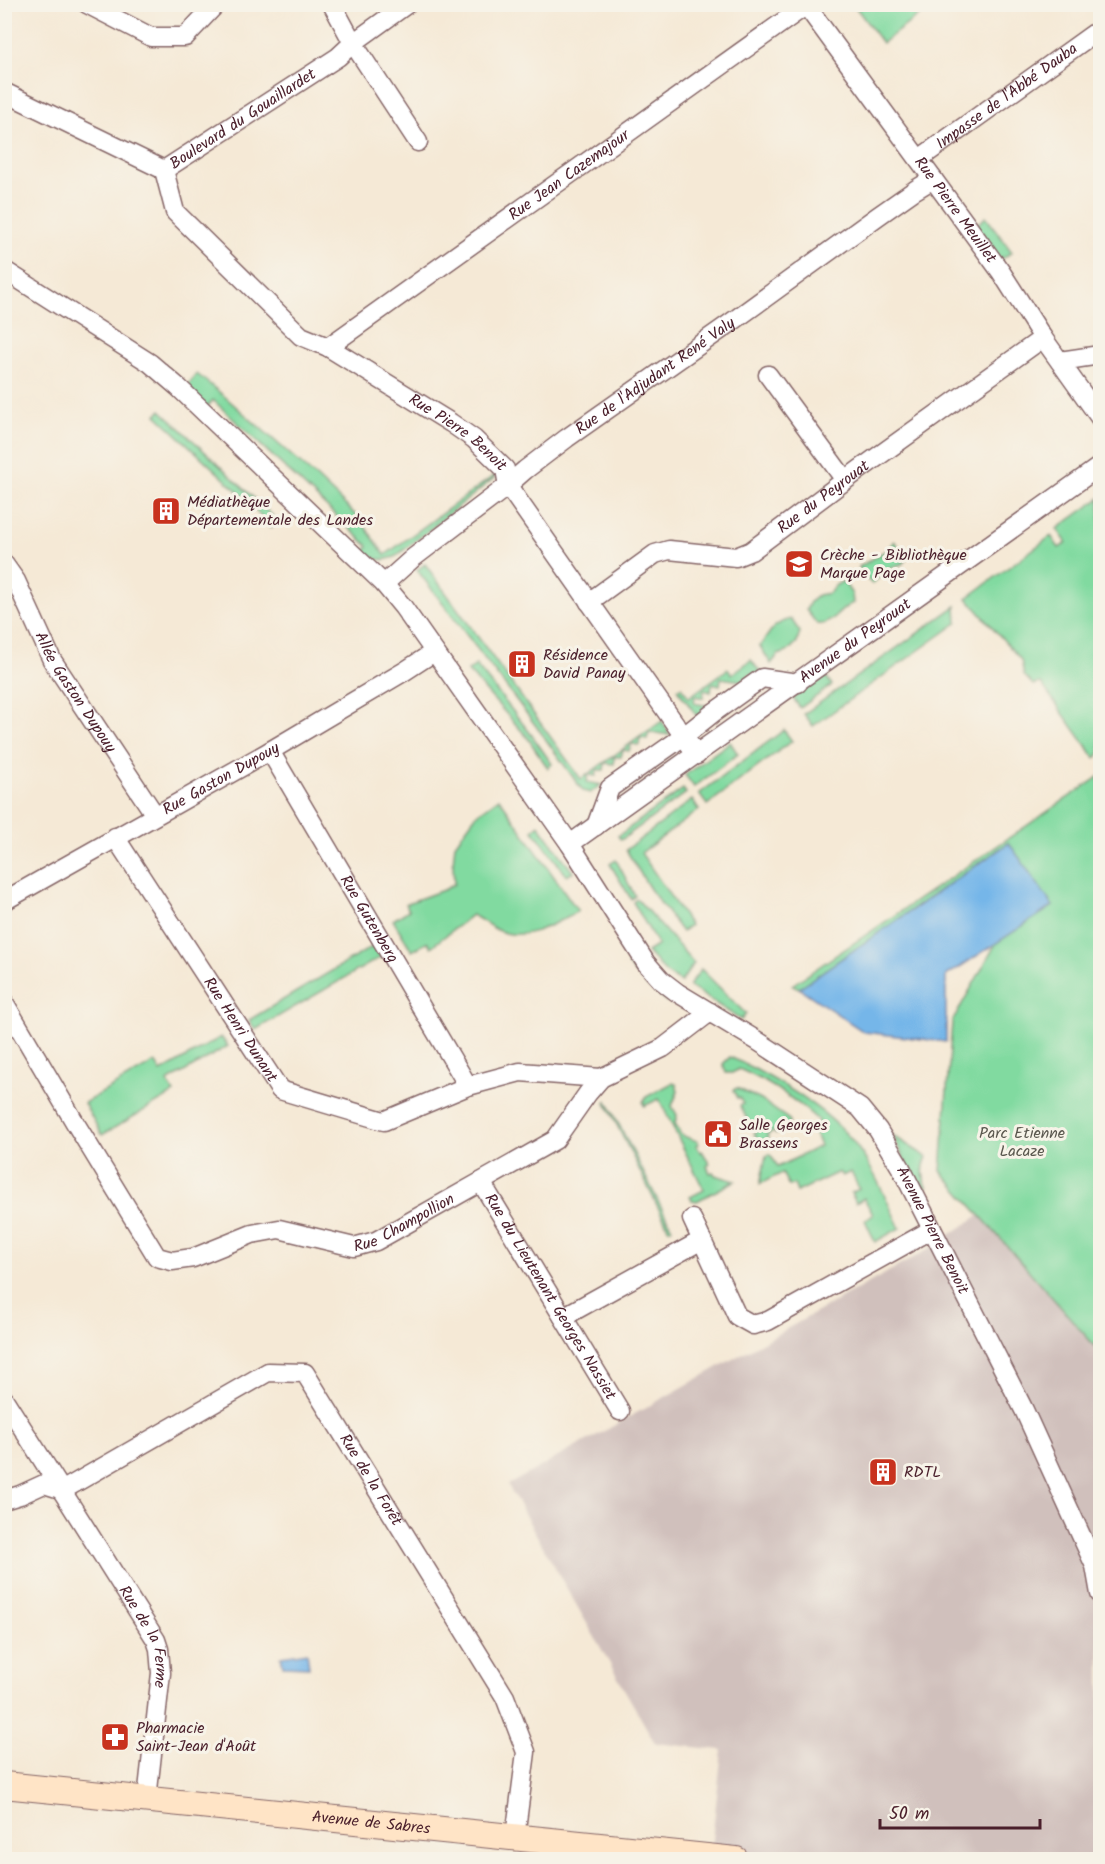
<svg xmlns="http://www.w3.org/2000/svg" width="1105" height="1864" font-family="Kalam,sans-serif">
  <rect width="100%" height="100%" fill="#f7f3e8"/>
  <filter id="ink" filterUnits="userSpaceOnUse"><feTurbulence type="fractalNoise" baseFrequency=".0167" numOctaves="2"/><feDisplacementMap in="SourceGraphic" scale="12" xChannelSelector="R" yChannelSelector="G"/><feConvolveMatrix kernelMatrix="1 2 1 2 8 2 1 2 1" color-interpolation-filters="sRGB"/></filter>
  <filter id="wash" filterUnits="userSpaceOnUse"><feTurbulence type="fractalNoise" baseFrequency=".008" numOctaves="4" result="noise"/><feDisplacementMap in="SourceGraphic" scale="24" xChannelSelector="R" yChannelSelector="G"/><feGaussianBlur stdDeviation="1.35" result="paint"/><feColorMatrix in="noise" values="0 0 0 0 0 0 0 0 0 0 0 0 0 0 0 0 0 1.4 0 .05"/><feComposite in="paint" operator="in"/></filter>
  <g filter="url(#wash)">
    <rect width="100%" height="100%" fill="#f5e9d6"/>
    <!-- industrial -->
    <path fill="#d0c0bc" d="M980,1215l120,137v507h-390l12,-109 -67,-7 -147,-258 414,-232z"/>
    <!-- green -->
    <path fill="#81daa0" stroke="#667c66" stroke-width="1.5" d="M854,5h79l-51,38z
      M986,217l26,35 -16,11 -25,-34z
      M197,374l26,21 94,83 42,40 26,37 111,-81 -2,4 -99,79c-13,4 -20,4 -30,-5l3,-6 -155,-146 -7,8 -21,-20z
      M161,410l118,112 -9,6 -22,-27 -92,-86z
      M1100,498v256l-5,4 -54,-75 -8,2 -9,-10 -3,-15 -54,-62 84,-62 8,12 8,-5 -10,-14z
      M894,541l13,17 -5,6 -16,6 -14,14 -8,-8 -5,-9 28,-17z
      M425,564l156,215 81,-58 8,14 -21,-3 -2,7 -7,-1 -1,7 -8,-1 -2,7 -6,-1 -2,7h-7v7l-9,-1 -1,7h-7l-1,6 -8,-1 -1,7 14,3 -11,8 -7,-2 -44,-61 -122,-160z
      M843,581l9,13 1,9c-13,5 -21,23 -36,21l-11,-14 4,-8 8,-7 11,-2 7,-8z
      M956,606l1,17 -144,103 -9,-12z
      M791,619l9,13 -3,10 -10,10 -9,3 -7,9 -11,-18c12,-15 10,-21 31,-27z
      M751,660l10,13 -10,1 -9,7 -21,-3 -1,7 -8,-1 -1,8 -7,-2 -1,8 -8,-2 -1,7 14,3 -10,11 -21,-28 4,-2 8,10 39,-28 4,5z
      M476,665l55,69 21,30 -4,4 -21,-31 -59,-66z
      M825,675l7,10 -32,23 -7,-10z
      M784,730l8,11 -85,64 -8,-11z
      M730,742l8,12 -44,33 -9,-12z
      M1100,776v576l-159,-181 11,-149 47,-84 9,-95 -209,145 -7,-3z
      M683,789l3,4 -65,47 -3,-4z
      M499,798l79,113c-24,13 -54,32 -81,19 -9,-5 -17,-11 -25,-15l-41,32 -3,-5 -16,9 -19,-31 16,-10 -4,-6 41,-15 8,-5 -1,-21 2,-19 21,-29z
      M692,800l7,10 -58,43 49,72 -8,7 -32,-43 -24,-39z
      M539,825l34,47 -6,4 -34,-46z
      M616,860l19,36 -4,3 -21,-35z
      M637,899l57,64 -13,19 -15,-9 -19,-21 11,-7 -25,-43z
      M375,945l6,12 -126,73 -6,-10z
      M634,961l15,21 21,16 -3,4 -21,-17 -18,-20z
      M701,969l45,45 -5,6 -52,-34z
      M221,1037l7,9 -61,36 7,11 -72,42 -18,-32 71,-41 6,10z
      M730,1057c40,18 97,51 124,86 20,25 32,57 46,85l-25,14 -10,-22 8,-5 -9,-17 -8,5 -5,-10 8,-4 -8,-17 -9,4 -3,-4 -42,20 -3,-8 -5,2 -7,-13 -22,11 6,-28 4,-2 8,13 42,-21 -5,-12 3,-14c-24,-22 -49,-38 -79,-51l-7,4h-6l-3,-9z
      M672,1083l4,1 2,7 -6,15 5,9 -2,8 6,12 16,6 2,3 -3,1 4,7 2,-1 8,13 -3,2 3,7 3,-1 2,3 20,6 -38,20 -5,-1 -2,-3 14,-7 -45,-91 -15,7 -1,-4 3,-5z
      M737,1088l24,12 27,19 2,2 -2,6 -12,7 -2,-3 -7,3 1,4 -9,4 -5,-9 3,-2 -3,-6 -3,1 -11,-20 3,-2 -4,-7 -2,1 -4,-8z
      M607,1101l65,127 -3,1 -63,-126z
      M892,1135l35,22c-5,10 -5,20 0,30l-7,3z"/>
    <!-- water -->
    <path fill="#75b6e9" stroke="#606a8a" stroke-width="1.5" d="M1009,843l44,63 -107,70v66l-82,-10 -65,-44z
      M307,1652l2,15 -26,-1 -2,-10z"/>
  </g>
  <g filter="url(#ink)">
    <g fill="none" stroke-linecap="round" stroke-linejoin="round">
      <!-- street casing -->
      <g stroke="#866667" stroke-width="21">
        <g id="street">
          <path d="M87,4l64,33h34l31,-33"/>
          <path d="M332,4l21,39 65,99"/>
          <path id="s1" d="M805,4l196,268 42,66 57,80"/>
          <path d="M4,92l160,78"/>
          <path id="s2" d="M919,159l181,-130"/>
          <path id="s3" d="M164,170l11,42 126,124 27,11 123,76 23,16 31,30 3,17 189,269"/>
          <path id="s4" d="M164,170l174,-113 15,-14 54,-39"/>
          <path id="s5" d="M4,270l146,93 28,24 206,197 19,23 167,237 76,119 15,17 17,13 78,47 104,68 18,22 23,38 123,242 71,156 5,28"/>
          <path id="s6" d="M328,347l480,-343"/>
          <path d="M1060,361l40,-6"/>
          <path d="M768,375l77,105"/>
          <path id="s7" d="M4,564l12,17 36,79 103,155"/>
          <path id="s8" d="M384,584l29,-26 88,-67 24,-21 42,-32 162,-114 149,-108 37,-26 18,-11"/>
          <path id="s9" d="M589,602l66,-48 14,-4 67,7 15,-6 108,-81 184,-132"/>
          <path id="s10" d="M270,751l198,335"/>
          <path d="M596,826l14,-38 74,-52 29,-23 49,-35 36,5"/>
          <path id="s11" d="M115,837l165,253 104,31 84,-35 52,-14 81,6"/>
          <path id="s12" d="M570,844l530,-378"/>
          <path id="s13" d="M4,901l266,-150 135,-80 29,-19"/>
          <path id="s14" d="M4,1002l73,124 80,131 15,4 21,-3 59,-24 27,-5 75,18 22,-6 179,-101 33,-47 13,-15 62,-30 47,-36"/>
          <path id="s15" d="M481,1182l139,229"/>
          <path d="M692,1219l45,97 16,9 15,-4 163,-91"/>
          <path d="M563,1317l139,-77"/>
          <path id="s16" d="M4,1399l152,241 3,9 2,24 -14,126"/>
          <path id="s17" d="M63,1490l205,-118 37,1 200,324 21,55 -11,85"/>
          <path d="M4,1500l16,-5 24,-11 19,6"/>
        </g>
      </g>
      <!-- secondary casing -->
      <g stroke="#866667" stroke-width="28">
        <g id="secondary">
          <path id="s18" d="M4,1785l732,75"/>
        </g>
      </g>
      <!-- street -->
      <use href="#street" stroke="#fff" stroke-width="18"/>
      <!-- secondary -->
      <use href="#secondary" stroke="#ffe4c6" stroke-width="26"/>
    </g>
  </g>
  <!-- icons -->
  <defs>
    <g id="building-square" transform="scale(1.5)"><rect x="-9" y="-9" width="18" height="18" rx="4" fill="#c8321e" stroke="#f7f3e8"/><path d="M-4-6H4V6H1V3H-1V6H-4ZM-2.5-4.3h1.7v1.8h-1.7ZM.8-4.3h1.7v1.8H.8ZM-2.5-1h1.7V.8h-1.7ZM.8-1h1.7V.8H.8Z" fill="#fff"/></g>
    <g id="school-square" transform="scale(1.5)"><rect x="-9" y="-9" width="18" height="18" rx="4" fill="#c8321e" stroke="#f7f3e8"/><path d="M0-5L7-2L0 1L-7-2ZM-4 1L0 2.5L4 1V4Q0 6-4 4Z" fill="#fff"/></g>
    <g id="civic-square" transform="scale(1.5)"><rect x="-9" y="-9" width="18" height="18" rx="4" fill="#c8321e" stroke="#f7f3e8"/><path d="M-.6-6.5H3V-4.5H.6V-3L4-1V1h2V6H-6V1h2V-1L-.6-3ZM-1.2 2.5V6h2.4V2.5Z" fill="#fff"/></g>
    <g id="pharmacy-square" transform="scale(1.5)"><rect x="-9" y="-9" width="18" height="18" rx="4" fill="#c8321e" stroke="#f7f3e8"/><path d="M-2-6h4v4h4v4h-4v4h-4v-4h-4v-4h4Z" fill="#fff"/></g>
  </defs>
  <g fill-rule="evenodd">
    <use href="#building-square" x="166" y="511"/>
    <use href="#school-square" x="799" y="564"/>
    <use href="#building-square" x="522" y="664"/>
    <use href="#civic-square" x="718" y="1134"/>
    <use href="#building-square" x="883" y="1472"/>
    <use href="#pharmacy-square" x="115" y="1737"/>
  </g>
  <g text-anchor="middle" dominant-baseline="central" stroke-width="6" stroke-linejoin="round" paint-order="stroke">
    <!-- street labels -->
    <g font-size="16" fill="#4a1f2b" stroke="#f7f3e8">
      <text stroke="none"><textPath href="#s2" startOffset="108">Impasse de l'Abbé Dauba</textPath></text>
      <text stroke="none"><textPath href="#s4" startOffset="94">Boulevard du Gouaillardet</textPath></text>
      <text stroke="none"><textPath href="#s6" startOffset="296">Rue Jean Cazemajour</textPath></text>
      <text stroke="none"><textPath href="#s1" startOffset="255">Rue Pierre Meuillet</textPath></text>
      <text stroke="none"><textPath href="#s8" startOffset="342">Rue de l'Adjudant René Valy</textPath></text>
      <text stroke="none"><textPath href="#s3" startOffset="405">Rue Pierre Benoit</textPath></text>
      <text stroke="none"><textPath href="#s9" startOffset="270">Rue du Peyrouat</textPath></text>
      <text stroke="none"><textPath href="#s12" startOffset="350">Avenue du Peyrouat</textPath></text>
      <text stroke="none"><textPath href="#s7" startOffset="147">Allée Gaston Dupouy</textPath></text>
      <text stroke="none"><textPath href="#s13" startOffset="249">Rue Gaston Dupouy</textPath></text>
      <text stroke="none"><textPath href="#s10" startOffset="195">Rue Gutenberg</textPath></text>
      <text stroke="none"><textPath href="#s11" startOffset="230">Rue Henri Dunant</textPath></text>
      <text stroke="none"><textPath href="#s14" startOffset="558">Rue Champollion</textPath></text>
      <text stroke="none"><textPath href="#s5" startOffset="1358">Avenue Pierre Benoit</textPath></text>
      <text stroke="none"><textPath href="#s15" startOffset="134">Rue du Lieutenant Georges Nassiet</textPath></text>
      <text stroke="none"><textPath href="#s17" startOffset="399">Rue de la Forêt</textPath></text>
      <text stroke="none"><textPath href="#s16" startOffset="278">Rue de la Ferme</textPath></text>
      <text stroke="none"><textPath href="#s18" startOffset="369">Avenue de Sabres</textPath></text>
    </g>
    <!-- poi labels -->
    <g font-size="16" fill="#4a1f2b" stroke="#f7f3e8" text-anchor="start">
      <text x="187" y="502">Médiathèque<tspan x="187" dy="18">Départementale des Landes</tspan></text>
      <text x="820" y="555">Crèche - Bibliothèque<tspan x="820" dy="18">Marque Page</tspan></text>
      <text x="543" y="655">Résidence<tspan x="543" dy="18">David Panay</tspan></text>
      <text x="739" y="1125">Salle Georges<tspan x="739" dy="18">Brassens</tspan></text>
      <text x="904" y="1472">RDTL</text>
      <text x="136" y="1728">Pharmacie<tspan x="136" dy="18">Saint-Jean d'Août</tspan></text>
    </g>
    <!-- park labels -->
    <g font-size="16" fill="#5a574e" stroke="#f7f3e8">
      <text x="1022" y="1133">Parc Etienne<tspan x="1022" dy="18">Lacaze</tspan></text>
    </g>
  </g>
  <!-- margin -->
  <rect width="1105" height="1864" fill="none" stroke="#f7f3e8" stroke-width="24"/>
  <!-- scale -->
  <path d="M880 1819v9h160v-9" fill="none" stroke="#4a1f2b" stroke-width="3"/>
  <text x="889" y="1819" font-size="18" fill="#4a1f2b" stroke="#f7f3e8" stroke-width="4.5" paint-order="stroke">50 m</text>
</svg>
